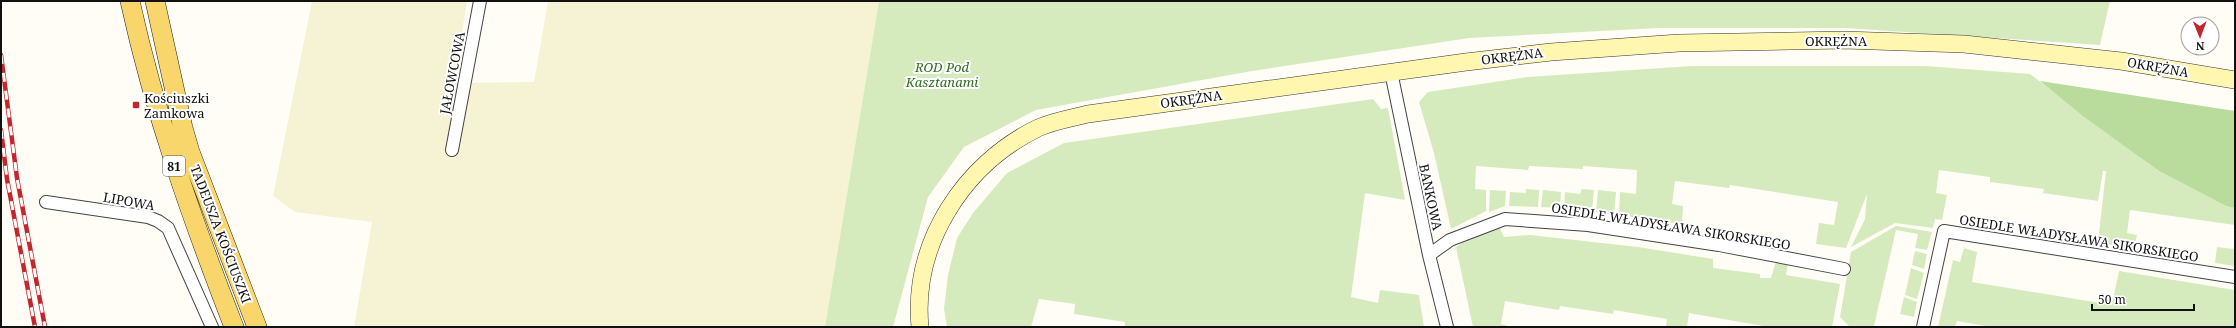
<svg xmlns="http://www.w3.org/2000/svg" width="2236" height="328" font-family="'Noto Serif',serif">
  <rect width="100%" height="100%" fill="#fffdf5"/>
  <!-- farmland -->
  <path fill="#f6f3d4" d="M312,1h155l-13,82 80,-1 14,-81h331l-54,326h-471l18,-105 -77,-10 -22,-16z"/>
  <!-- green -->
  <path fill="#d5ebbd" d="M879,1h1231l-10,44 -256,-17h-186l-189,10 -217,33 -216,39 -72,37 -36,50 -35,130h-68z
    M1692,66h234l104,8 129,97 67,35 9,2v17l-105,-15 -3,23 10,2 -3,14 -36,-7 8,-71h-3l-5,30 -55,-8 1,-4 -54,-7v-5l-51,-7 -3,23 11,2 -5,25 -7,-1 -2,9 -38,-5 -44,24 14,-28 2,-25 -21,54 -30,-4 3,-21 15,2 4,-23 -108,-17 -1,3 -54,-7 -3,23 11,2 -1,18 -63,-9 1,-23 16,2 1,-24 -54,-4v3l-54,-3 -1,4 -52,-4 -1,23 11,1v21l-35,18 -17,-76 -15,-51 9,-10 100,-15z
    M1373,99l8,10 7,-1 17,92 -40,-7 -14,104 27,6 2,-13 39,5 5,32h-296l-3,-1v-4l-51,-8 1,-10 -36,-5 -8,28h-84l-3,-18 4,-34 9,-37 16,-25 34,-40 57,-30z
    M1526,189l13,1 -1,17 -29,-1 1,-14 16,1z
    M1582,189l12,1 -2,21 -28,-2 1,-17 15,2z
    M1490,190l16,1 -1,15 -16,6z
    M1543,190l18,2 -1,16 -19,-1z
    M1598,190l18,2 -2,23 -18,-3z
    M1896,226l36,6 -5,18 -12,-2 3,-14 -22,-4 -22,96 3,1h-27l-10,-10 11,-65z
    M1499,227l5,10 26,-2 108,12 75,12v9l47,6v4h11l4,-14 3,-3 10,2 -2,12 54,9 -8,43h-63l-80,-14 -2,14h-21l1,-8 -53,-9 -1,4 -53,-8 -1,4 -54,-9 -4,23 11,3h-39l-17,-80 16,-10z
    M2235,245v21l-20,-3 2,-16 17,2z
    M1964,248l13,4 -5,30 140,23 7,-34 116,19v37h-244l-34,-6 -2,6h-17l15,-67 7,2z
    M1915,251l12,3 -3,15 -12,-4z
    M1911,268l13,5 -7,26 -12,-4z
    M1904,297l13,5 -3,15 -14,-3z"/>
  <!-- forest -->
  <path fill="#b9dc9c" d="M2040,81l195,30v97l-9,-2 -67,-35 -76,-55z"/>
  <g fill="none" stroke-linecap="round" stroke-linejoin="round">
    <!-- street casing -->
    <g stroke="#444" stroke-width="14">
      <path id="street" d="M1391,72l38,183 18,72
        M452,150l28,-149
        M46,202l102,15 10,4 10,7 44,99
        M1429,255l21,-15 55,-21 83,6 131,20 125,24
        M1923,327l21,-96 291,46"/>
    </g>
    <!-- secondary casing -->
    <g stroke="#333" stroke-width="18">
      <path id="secondary" d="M920,327c-8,-84 44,-163 118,-199 15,-7 34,-10 50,-14l378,-52 85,-10 128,-9 165,-3 120,4 157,17 114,19"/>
    </g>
    <!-- primary casing -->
    <g stroke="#222" stroke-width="20">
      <path id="primary" d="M130,1c25,114 62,218 104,326
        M155,1l28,127 7,24 67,175"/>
    </g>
    <!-- street -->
    <use href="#street" stroke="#fff" stroke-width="12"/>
    <!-- secondary -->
    <use href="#secondary" stroke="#fff6b0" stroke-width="17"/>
    <!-- primary -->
    <use href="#primary" stroke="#f9d66b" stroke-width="19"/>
    <!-- rail casing -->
    <g stroke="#c4262e" stroke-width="4.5">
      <path id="rail" d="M1,55l16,123 28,149
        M1,130l6,49 28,148"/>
    </g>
    <!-- rail -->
    <use href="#rail" stroke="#fff" stroke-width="3" stroke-dasharray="9" stroke-linecap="butt"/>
  </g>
  <!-- markers -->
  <rect fill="#c4262e" stroke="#fff" stroke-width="1.5" x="132" y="101" width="8" height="8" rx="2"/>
  <g text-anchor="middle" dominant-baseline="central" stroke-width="4" stroke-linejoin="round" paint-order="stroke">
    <!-- shield labels -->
    <rect fill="#fff" stroke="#585858" stroke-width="1" x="163" y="156" width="22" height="20" rx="3"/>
    <g font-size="12" font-weight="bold" fill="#111">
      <text x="174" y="166">81</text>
    </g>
    <!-- street labels -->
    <g font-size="13" fill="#111" stroke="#fff">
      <text x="1836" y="41">OKRĘŻNA</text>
      <text transform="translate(1512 56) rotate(-7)">OKRĘŻNA</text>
      <text transform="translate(2158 67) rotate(10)">OKRĘŻNA</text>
      <text transform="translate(452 73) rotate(-79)">JAŁOWCOWA</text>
      <text transform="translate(1191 99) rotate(-8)">OKRĘŻNA</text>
      <text transform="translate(1431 197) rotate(78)">BANKOWA</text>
      <text transform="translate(129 201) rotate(10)">LIPOWA</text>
      <text transform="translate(1671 226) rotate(9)">OSIEDLE WŁADYSŁAWA SIKORSKIEGO</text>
      <text transform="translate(221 234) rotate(69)">TADEUSZA KOŚCIUSZKI</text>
      <text transform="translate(2079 238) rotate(9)">OSIEDLE WŁADYSŁAWA SIKORSKIEGO</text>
    </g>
    <!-- park labels -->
    <g font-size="13" font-style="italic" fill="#2f6b1f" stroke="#fff">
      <text x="942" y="67">ROD Pod<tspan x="942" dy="15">Kasztanami</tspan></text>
    </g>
    <!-- poi labels -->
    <g font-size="13" fill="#111" stroke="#fff" text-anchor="start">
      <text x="144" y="98">Kościuszki<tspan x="144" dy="15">Zamkowa</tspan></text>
    </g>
  </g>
  <!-- border -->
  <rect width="2236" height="328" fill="none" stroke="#111111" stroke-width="4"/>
  <!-- north arrow -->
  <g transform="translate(2200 36) rotate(179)"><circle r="19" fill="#ffffff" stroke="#a0a0a0"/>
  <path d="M0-3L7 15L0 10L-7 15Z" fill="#c4262e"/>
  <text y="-6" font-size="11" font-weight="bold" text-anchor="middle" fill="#111111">N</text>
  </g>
  <!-- scale -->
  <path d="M2092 304v6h102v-6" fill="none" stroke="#111111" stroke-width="2"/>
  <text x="2098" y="304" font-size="12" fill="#111111" stroke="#ffffff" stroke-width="3" paint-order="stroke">50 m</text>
</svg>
